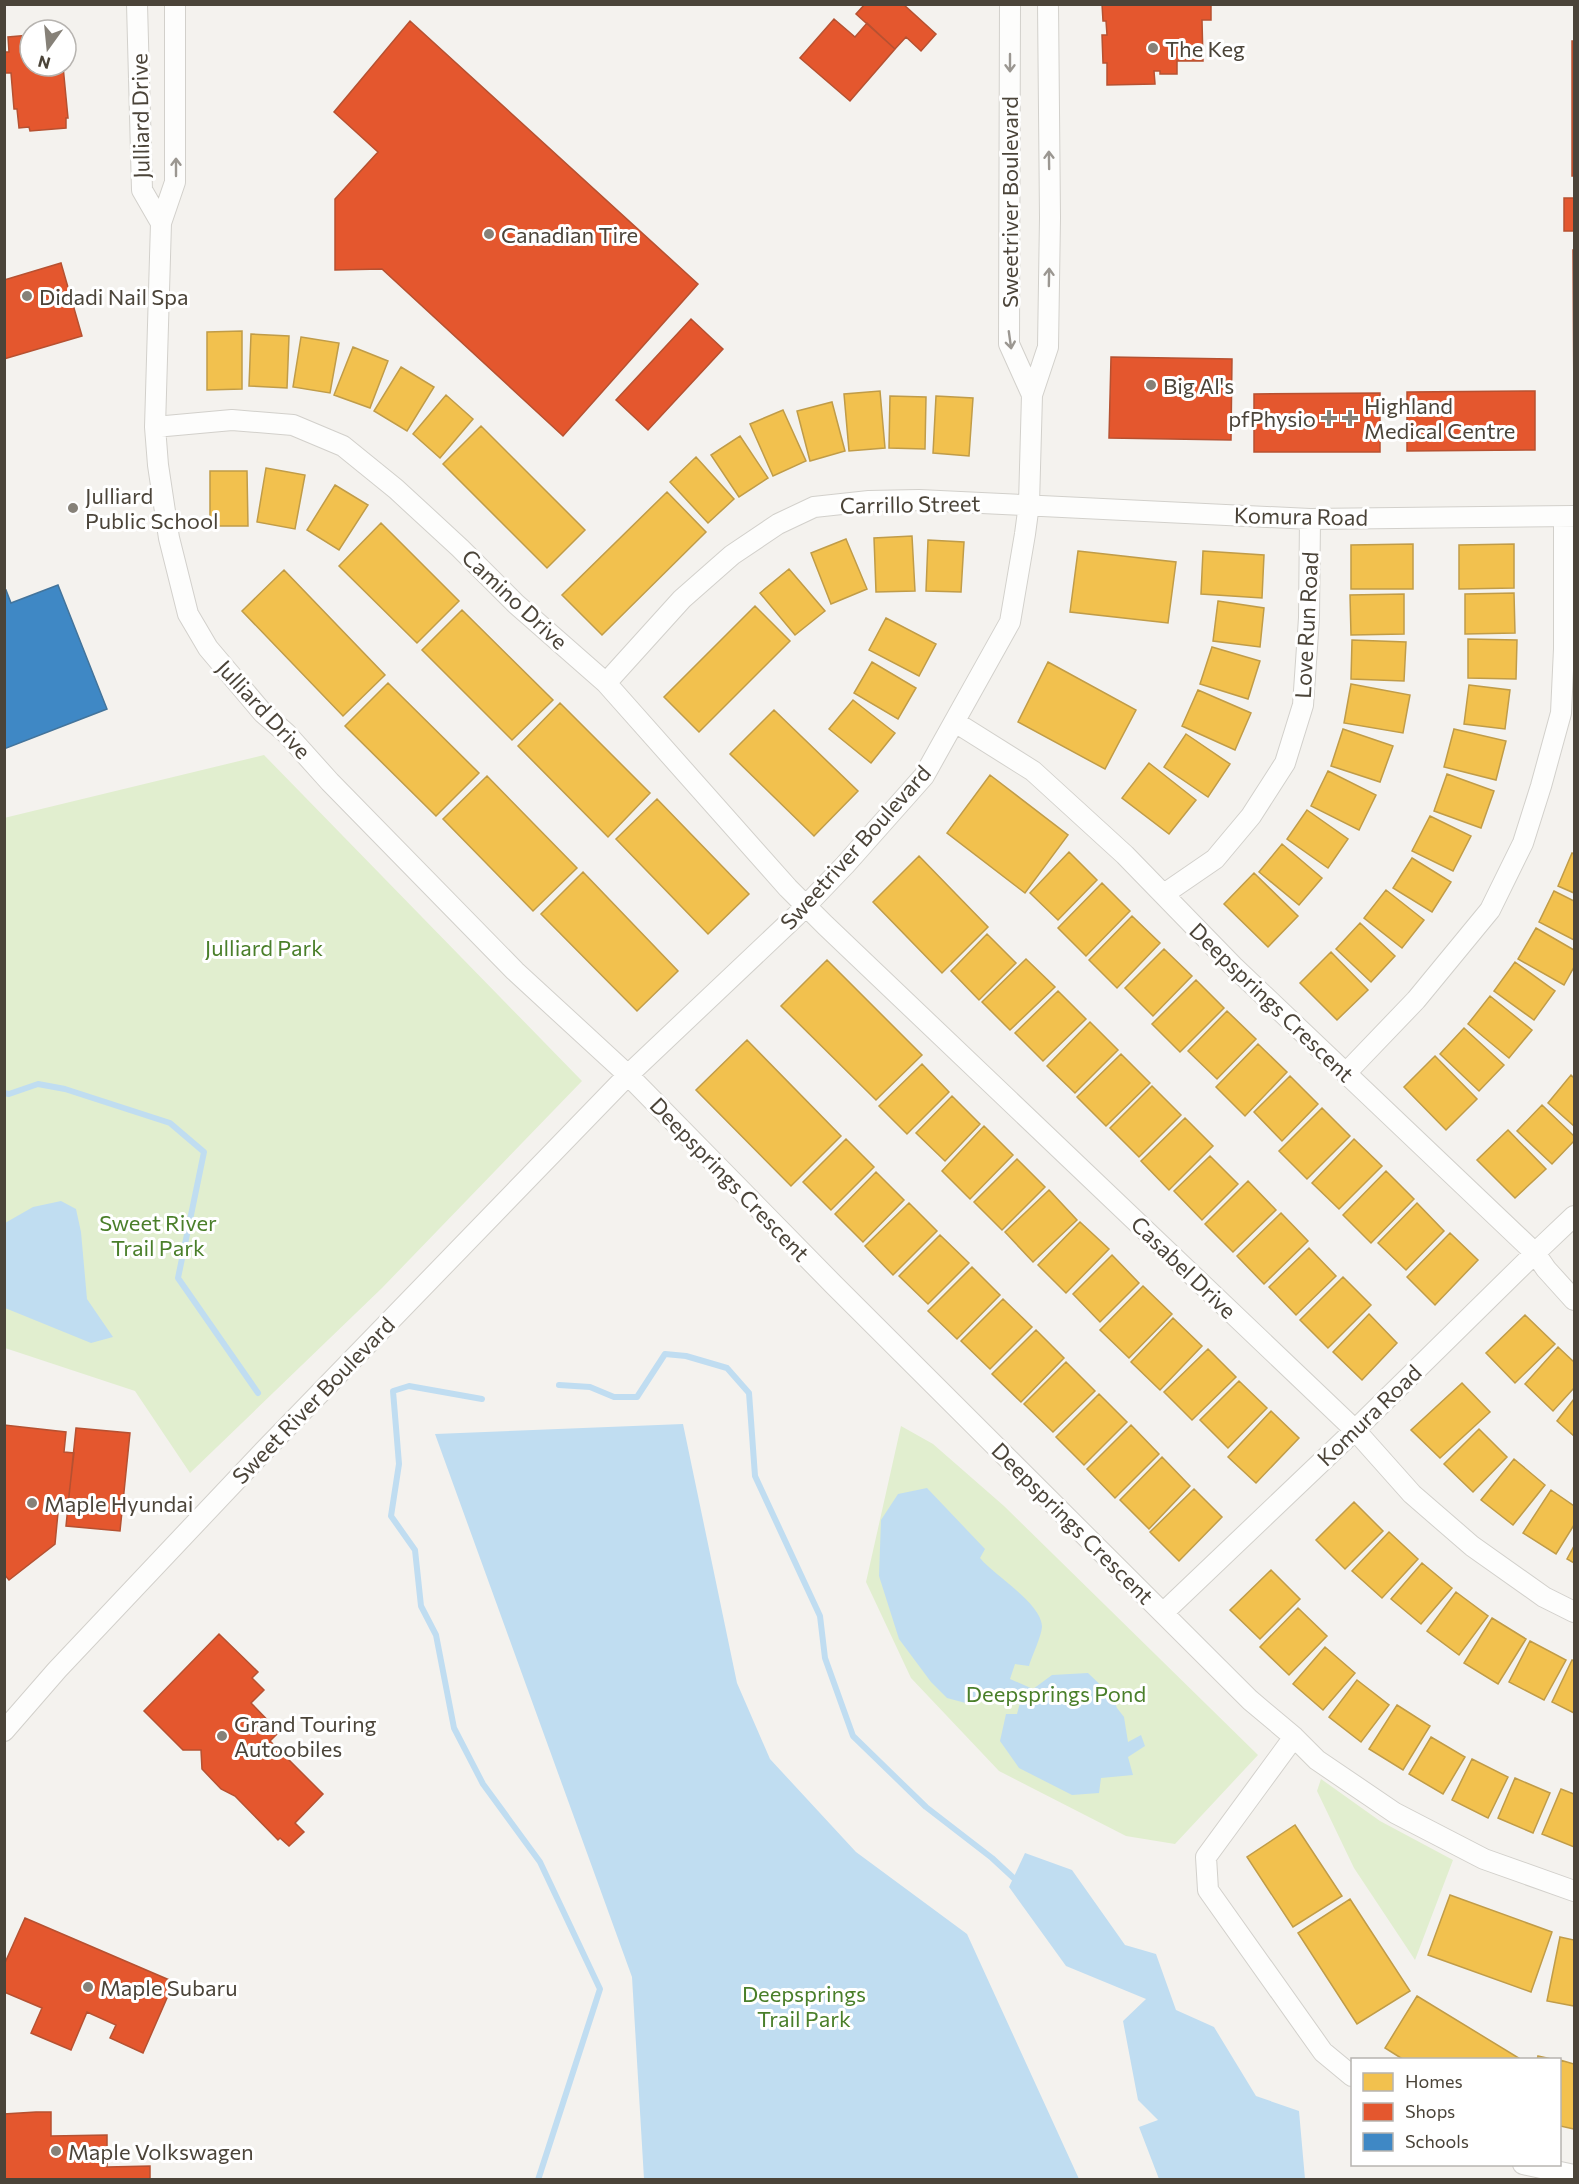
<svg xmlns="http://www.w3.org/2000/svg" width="1579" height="2184" font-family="Commissioner,sans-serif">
  <rect width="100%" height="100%" fill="#f4f2ee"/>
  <!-- green -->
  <path fill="#e1eecf" d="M264,755l318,326 -200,207 -192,185 -55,-82 -130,-43 -1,-530z
    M901,1426l32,18 71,62 254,249 -83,89 -49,-8 -127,-65 -88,-93 -45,-96z
    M1321,1779l59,42 73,39 -38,100 -61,-92 -37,-77z"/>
  <!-- water -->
  <path fill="#c0ddf1" d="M61,1201l15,8 5,23 6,67 26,38 -22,6 -86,-35v-85l28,-16z
    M683,1424l54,259 33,76 86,93 111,82 112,245h-435l-12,-202 -197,-543z
    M927,1488l58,61 -5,9c15,18 61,45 62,68 0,9 -10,30 -13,40l-14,-2 -5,15 23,10 19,-14 36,-2 25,24 4,11 7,9 4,25 13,-7 4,11 -17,11 5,18 -32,3 -2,15 -27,2 -53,-27 -19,-27 6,-27h11l4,-15 -41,-8 -7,14 -26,-7 -16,-16 -32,-43 -20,-63 2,-56 17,-26z
    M1025,1853l47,17 53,75 31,9 20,56 38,17 42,69 43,15 6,68h-146l-20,-52 19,-7 -20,-20 -15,-79 23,-22 -80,-33 -57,-79z"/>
  <!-- homes -->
  <path fill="#f2c14e" stroke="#c09c48" stroke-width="1.5" d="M242,331v58l-35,1v-58z
    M251,334l38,2 -2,52 -38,-2z
    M301,337l38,6 -9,50 -37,-6z
    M353,347l35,14 -18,47 -36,-13z
    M401,367l33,20 -27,44 -33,-20z
    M880,391l5,57 -36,3 -5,-57z
    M446,395l27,24 -33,39 -27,-24z
    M890,396l36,1 -1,52 -36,-1z
    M936,396l37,2 -4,58 -36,-3z
    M832,402l13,49 -35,10 -13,-50z
    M783,410l23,51 -33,15 -23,-52z
    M481,426l104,104 -38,38 -104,-104z
    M740,436l28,42 -29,19 -28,-42z
    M696,457l38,42 -26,24 -38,-41z
    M266,468l39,7 -10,54 -38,-7z
    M210,471h37l1,55h-38z
    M335,485l33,20 -29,45 -32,-20z
    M667,492l39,40 -104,103 -40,-40z
    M381,523l78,78 -42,42 -78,-77z
    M912,536l3,55 -39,1 -2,-54z
    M846,539l21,50 -36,15 -20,-51z
    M928,540l36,2 -3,50 -35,-1z
    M1413,544v45h-62v-44z
    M1514,544v44l-55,1v-44z
    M1078,551l98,11 -8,61 -98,-11z
    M1203,551l61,4 -2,43 -61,-4z
    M789,569l36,42 -30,24 -35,-42z
    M284,570l101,105 -42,41 -101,-105z
    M1514,593l1,40 -50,1v-40z
    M1404,594v40l-53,1 -1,-40z
    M1218,601l46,7 -4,39 -47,-6z
    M755,606l35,35 -91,91 -35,-35z
    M462,610l91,90 -41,40 -90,-90z
    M886,618l50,26 -17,32 -50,-26z
    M1468,639l49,1 -1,39 -48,-1z
    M1352,640l54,2 -2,39 -53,-2z
    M1212,647l48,14 -12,38 -48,-15z
    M872,662l44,26 -18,31 -44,-26z
    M1048,662l88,48 -31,59 -87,-47z
    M388,683l91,90 -43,43 -91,-90z
    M1351,684l59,11 -7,38 -59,-10z
    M1469,685l41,5 -5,39 -41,-5z
    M1198,690l53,23 -16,37 -53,-24z
    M853,700l42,33 -24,30 -42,-34z
    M560,703l90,90 -42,44 -90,-91z
    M774,710l84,81 -44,45 -84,-82z
    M1343,729l50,17 -13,36 -49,-16z
    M1454,729l52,12 -10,39 -52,-13z
    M1186,734l44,30 -22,33 -44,-30z
    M1149,763l47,37 -27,34 -47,-36z
    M1328,771l48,24 -17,35 -48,-24z
    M1447,774l47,17 -13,37 -47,-17z
    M990,775l78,60 -43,58 -78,-60z
    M487,776l90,92 -44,43 -90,-92z
    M657,799l92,95 -41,40 -92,-95z
    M1307,810l41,29 -20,29 -41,-29z
    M1430,816l41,20 -18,35 -41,-20z
    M1282,844l40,34 -23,27 -40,-33z
    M1069,852l28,28 -39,40 -28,-27z
    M1572,853l2,1v39l-16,-7z
    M919,856l69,71 -46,46 -69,-71z
    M1412,858l39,24 -19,30 -39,-24z
    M583,872l95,99 -41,40 -96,-97z
    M1254,873l44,43 -30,31 -44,-43z
    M1102,883l28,28 -44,45 -28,-28z
    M1386,890l38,30 -22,28 -38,-30z
    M1554,891l20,10v39l-35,-18z
    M1132,916l28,27 -43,45 -28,-28z
    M1360,923l35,33 -24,26 -35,-33z
    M1536,928l38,22v17l-10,18 -46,-26z
    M987,934l29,29 -37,37 -28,-29z
    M1164,949l28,27 -39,40 -28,-28z
    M1331,952l37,38 -31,30 -37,-37z
    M1026,959l29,28 -45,43 -28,-28z
    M827,960l95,95 -46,45 -95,-94z
    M1515,962l40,29 -21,29 -40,-29z
    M1196,980l28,28 -44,44 -28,-28z
    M1058,991l28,28 -43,42 -28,-28z
    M1490,996l42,34 -23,28 -41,-34z
    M1227,1011l29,28 -39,40 -29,-28z
    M1090,1022l28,28 -43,43 -28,-27z
    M1464,1028l40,37 -25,26 -39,-37z
    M747,1040l94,96 -50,50 -95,-96z
    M1258,1044l29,28 -42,44 -29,-29z
    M1121,1054l29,29 -44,43 -29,-29z
    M1435,1056l42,43 -31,31 -42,-43z
    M922,1064l27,28 -42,42 -28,-28z
    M1571,1075l3,3v48l-26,-23z
    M1290,1076l28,28 -36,37 -28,-29z
    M1152,1086l29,29 -42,42 -29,-29z
    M952,1096l28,28 -35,37 -29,-28z
    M1542,1105l32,31v5l-22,23 -35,-33z
    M1322,1108l28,28 -43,43 -28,-28z
    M1185,1118l28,28 -44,44 -28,-29z
    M984,1126l29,29 -43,44 -28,-28z
    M1508,1130l38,39 -31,29 -38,-38z
    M846,1139l28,28 -43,43 -28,-28z
    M1354,1139l28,27 -43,43 -27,-26z
    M1210,1156l28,28 -36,36 -28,-29z
    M1017,1159l28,28 -43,43 -28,-28z
    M1386,1171l28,28 -43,44 -28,-28z
    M876,1172l28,28 -41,42 -28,-28z
    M1248,1181l28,29 -43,42 -28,-28z
    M1049,1190l28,30 -44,42 -28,-30z
    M909,1203l28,28 -44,44 -28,-29z
    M1417,1203l27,28 -38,39 -28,-27z
    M1281,1213l27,28 -44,43 -27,-28z
    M1080,1222l29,27 -43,44 -28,-28z
    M1450,1233l28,27 -43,45 -28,-28z
    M940,1235l29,28 -41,41 -29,-28z
    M1309,1248l27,28 -40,39 -27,-28z
    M1112,1255l27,28 -39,39 -27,-28z
    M972,1267l28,28 -43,44 -29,-28z
    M1343,1277l28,28 -43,43 -28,-28z
    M1143,1286l29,28 -43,44 -29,-28z
    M1003,1299l29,28 -42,42 -29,-28z
    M1369,1314l28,29 -35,37 -29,-28z
    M1525,1315l30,29 -40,39 -29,-30z
    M1173,1318l29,28 -42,44 -29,-28z
    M1036,1330l28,28 -43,44 -29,-28z
    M1558,1347l16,15v26l-21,23 -28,-27z
    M1208,1349l28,28 -44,43 -28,-28z
    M1066,1362l29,29 -42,41 -29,-28z
    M1239,1381l28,27 -39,40 -28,-28z
    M1462,1383l28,29 -50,46 -29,-28z
    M1099,1394l28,28 -43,43 -28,-28z
    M1574,1399v37l-17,-15z
    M1271,1411l28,27 -43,45 -28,-26z
    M1131,1425l28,29 -44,44 -28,-29z
    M1479,1429l28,28 -34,35 -29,-28z
    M1162,1457l28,29 -41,43 -29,-29z
    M1514,1459l31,26 -32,40 -32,-25z
    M1194,1489l28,28 -43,44 -29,-29z
    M1551,1490l23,16v19l-18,29 -33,-21z
    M1354,1502l29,29 -38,38 -29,-29z
    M1389,1532l29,27 -36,39 -30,-27z
    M1574,1546v17l-7,-4z
    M1422,1563l30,25 -31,36 -30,-25z
    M1271,1570l29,29 -40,40 -30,-29z
    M1456,1592l32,24 -29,39 -32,-24z
    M1298,1608l29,28 -38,39 -29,-28z
    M1492,1618l34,21 -28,45 -34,-21z
    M1530,1641l36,19 -22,40 -35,-18z
    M1325,1647l30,26 -32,37 -30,-26z
    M1572,1660l2,1v52l-22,-11z
    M1357,1680l32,25 -28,37 -32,-25z
    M1397,1705l33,21 -27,44 -34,-21z
    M1431,1737l34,20 -22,37 -34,-20z
    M1472,1759l36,18 -20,41 -36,-18z
    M1515,1778l35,15 -17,40 -35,-15z
    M1561,1789l13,5v53l-32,-13z
    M1295,1825l47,71 -49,31 -46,-70z
    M1450,1895l102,37 -21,60 -103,-37z
    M1350,1899l60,92 -53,33 -59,-91z
    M1560,1937l14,3v66l-27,-5z
    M1417,1996l105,64h-118l-19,-12z
    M1538,2056l18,4h-19z
    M1560,2060l14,4v65l-14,-3z"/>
  <!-- shops -->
  <path fill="#e4572e" stroke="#b65131" stroke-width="1.5" d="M865,4h38l33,30 -15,17 -15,-14 -11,12 -39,-35z
    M1102,4h109v16h-9l1,41h-26v13h-17v-3h-6l1,13 -48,1v-22h-4l-1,-28h5l-1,-14h-3z
    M834,19l21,18 12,-14 28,26 -45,52 -50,-43z
    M410,21l288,263 -135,152 -181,-167 -47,1v-71l43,-47 -44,-40z
    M30,35v31h33l5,52h-2v10l-36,3 -1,-4 -10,1 -2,-19h-3l-3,-36h-6l-1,-21h5l-1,-15z
    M1572,41h2v135h-2z
    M1564,198h10v33h-10z
    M1573,250h1v162z
    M61,263l21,73 -78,23v-79z
    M691,319l32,30 -75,81 -32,-30z
    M1111,357l121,2 -1,81 -122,-2z
    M1535,391v59l-128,1v-59z
    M1380,393v59h-126v-58z
    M4,1425l62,7 -2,20 10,1 -6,50 -9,-1 -4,42 -46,36 -5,-6z
    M76,1428l54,5 -10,98 -54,-5z
    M219,1634l39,38 -6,6 12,12 -13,13 28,29 -9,9 53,53 -28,29 9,9 -15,14 -9,-8 -2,2 -43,-44 -14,-7 -19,-20 -1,-19h-18l-39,-39z
    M25,1918l149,64 -31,71 -33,-15 6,-13 -29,-13 -16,38 -40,-17 11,-25 -38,-16v-27z
    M36,2112h15v24l56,-1v32l43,-1v14h-146v-66z"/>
  <!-- schools -->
  <path fill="#3f88c5" stroke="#43749b" stroke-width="1.5" d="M58,585l49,124 -103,40v-158l2,-1 5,13z"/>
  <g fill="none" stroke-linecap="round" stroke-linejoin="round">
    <!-- stream -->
    <path stroke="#c0ddf1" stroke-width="6" d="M4,1093l5,1 29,-10 27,5 105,34 34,29 -26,126 80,115
      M559,1385l31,2 24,10h23l28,-43 21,2 41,12 22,25 6,83 65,140 5,42 28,78 73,71 66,51 26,24
      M482,1399l-73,-13 -16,5 6,73 -8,52 24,34 6,56 15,29 18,93 29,56 57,78 60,127 -62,191"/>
    <!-- minor casing -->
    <g stroke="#d2d0cb" stroke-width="22">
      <path id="minor" d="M137,4l5,186 19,33
        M175,4v178l-14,41 -6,204 3,38 11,73 19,76 20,34 55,65 23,20 44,49 185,189 113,104 206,210 416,415 44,37 23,23 78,53 89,46 90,32
        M1010,4l-1,340 23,51
        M155,427l77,-7 61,5 50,21 53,43 64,59 56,56 90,79 182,205 37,37 530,505 57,64 60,52 72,51 30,15
        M606,683l76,-84 50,-44 46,-31 36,-17 55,-6 50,-1 391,19 264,-3
        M955,722l78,49 92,84 108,111 302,287 11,16 28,31
        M1164,894l51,-35 36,-43 34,-53 18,-58 6,-87 1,-99
        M1346,1073l70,-73 74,-90 33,-67 18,-57 20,-73 3,-64v-132
        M1163,1613l192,-183 180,-177 39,-37
        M4,1731l53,-61 202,-214 369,-381 168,-159 49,-51 79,-89 86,-154 15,-88 4,-30 3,-109 16,-48 2,-129 -2,-214
        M1294,1737l-88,120 2,33 115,162 29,24
        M1523,2164l51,11"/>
    </g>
    <!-- minor -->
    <use href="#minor" stroke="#fdfdfc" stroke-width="20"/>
  </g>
  <!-- one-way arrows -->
  <defs><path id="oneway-shaft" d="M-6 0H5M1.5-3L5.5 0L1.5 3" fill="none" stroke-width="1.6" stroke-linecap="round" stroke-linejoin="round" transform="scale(1.5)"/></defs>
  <g stroke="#9b9791">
    <use href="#oneway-shaft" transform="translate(1010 63) rotate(90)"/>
    <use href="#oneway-shaft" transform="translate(1049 160) rotate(-91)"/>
    <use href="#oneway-shaft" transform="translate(176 167) rotate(-90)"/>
    <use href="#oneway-shaft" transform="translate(1049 277) rotate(-89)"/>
    <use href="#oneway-shaft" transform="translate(1010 340) rotate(82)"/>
  </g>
  <!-- markers -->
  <g fill="#868178" stroke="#fff" stroke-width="2">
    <circle cx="1153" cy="48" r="6"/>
    <circle cx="489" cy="234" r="6"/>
    <circle cx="27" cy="296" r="6"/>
    <circle cx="1151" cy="385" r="6"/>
    <path d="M1326 409h6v6h6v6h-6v6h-6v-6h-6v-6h6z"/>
    <path d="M1347 409h6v6h6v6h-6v6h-6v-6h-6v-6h6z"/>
    <circle cx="73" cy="508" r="6"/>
    <circle cx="32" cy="1503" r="6"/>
    <circle cx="222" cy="1736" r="6"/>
    <circle cx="88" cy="1987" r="6"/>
    <circle cx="56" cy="2151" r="6"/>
  </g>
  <g text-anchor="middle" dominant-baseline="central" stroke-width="6" stroke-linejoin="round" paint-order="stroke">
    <!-- poi labels -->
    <g font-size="22" fill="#4b4439" stroke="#fff" text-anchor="start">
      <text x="1165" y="48">The Keg</text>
      <text x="501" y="234">Canadian Tire</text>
      <text x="39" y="296">Didadi Nail Spa</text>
      <text x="1163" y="385">Big Al's</text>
      <text x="1364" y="405">Highland<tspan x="1364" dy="25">Medical Centre</tspan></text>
      <text x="1316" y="418" text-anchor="end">pfPhysio</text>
      <text x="85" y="495">Julliard<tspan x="85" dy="25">Public School</tspan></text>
      <text x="44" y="1503">Maple Hyundai</text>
      <text x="234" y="1723">Grand Touring<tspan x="234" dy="25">Autoobiles</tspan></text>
      <text x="100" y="1987">Maple Subaru</text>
      <text x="68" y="2151">Maple Volkswagen</text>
    </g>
    <!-- street labels -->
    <g font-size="22" fill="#4b4439" stroke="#fff">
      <text transform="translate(140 116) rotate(-91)">Julliard Drive</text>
      <text transform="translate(1009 202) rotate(-90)">Sweetriver Boulevard</text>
      <text transform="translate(910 504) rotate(-1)">Carrillo Street</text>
      <text transform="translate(1301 516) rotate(1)">Komura Road</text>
      <text transform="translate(515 599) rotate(43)">Camino Drive</text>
      <text transform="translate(1306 625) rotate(-87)">Love Run Road</text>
      <text transform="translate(264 709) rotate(47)">Julliard Drive</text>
      <text transform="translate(855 847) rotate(-48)">Sweetriver Boulevard</text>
      <text transform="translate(1272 1002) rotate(44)">Deepsprings Crescent</text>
      <text transform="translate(730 1179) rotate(46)">Deepsprings Crescent</text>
      <text transform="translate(1184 1267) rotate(44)">Casabel Drive</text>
      <text transform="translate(313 1400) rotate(-46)">Sweet River Boulevard</text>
      <text transform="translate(1369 1415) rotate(-44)">Komura Road</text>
      <text transform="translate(1073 1523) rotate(45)">Deepsprings Crescent</text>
    </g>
    <!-- park labels -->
    <g font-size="22" fill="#4a7f2a" stroke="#fff">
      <text x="264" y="947">Julliard Park</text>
      <text x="158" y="1222">Sweet River<tspan x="158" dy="25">Trail Park</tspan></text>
      <text x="1056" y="1693">Deepsprings Pond</text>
      <text x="804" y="1993">Deepsprings<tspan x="804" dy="25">Trail Park</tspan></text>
    </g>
  </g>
  <!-- border -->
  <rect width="1579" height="2184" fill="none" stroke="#4b4439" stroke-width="12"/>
  <!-- legend -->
  <rect x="1351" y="2058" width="210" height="108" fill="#ffffff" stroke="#b7b4b0" stroke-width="1.5"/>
  <rect x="1363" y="2073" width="30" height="18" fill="#f2c14e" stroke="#b7b4b0" stroke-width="1.5"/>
  <text x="1405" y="2088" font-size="18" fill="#4b4439">Homes</text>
  <rect x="1363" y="2103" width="30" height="18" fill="#e4572e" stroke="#b7b4b0" stroke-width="1.5"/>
  <text x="1405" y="2118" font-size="18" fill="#4b4439">Shops</text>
  <rect x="1363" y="2133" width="30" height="18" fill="#3f88c5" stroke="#b7b4b0" stroke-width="1.5"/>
  <text x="1405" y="2148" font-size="18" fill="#4b4439">Schools</text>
  <!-- north arrow -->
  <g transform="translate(48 48) rotate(195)"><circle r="28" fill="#ffffff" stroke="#b7b4b0" stroke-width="1.5"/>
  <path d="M0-4.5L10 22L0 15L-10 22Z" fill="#868178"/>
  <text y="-9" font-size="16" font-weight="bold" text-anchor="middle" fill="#4b4439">N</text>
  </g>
</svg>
